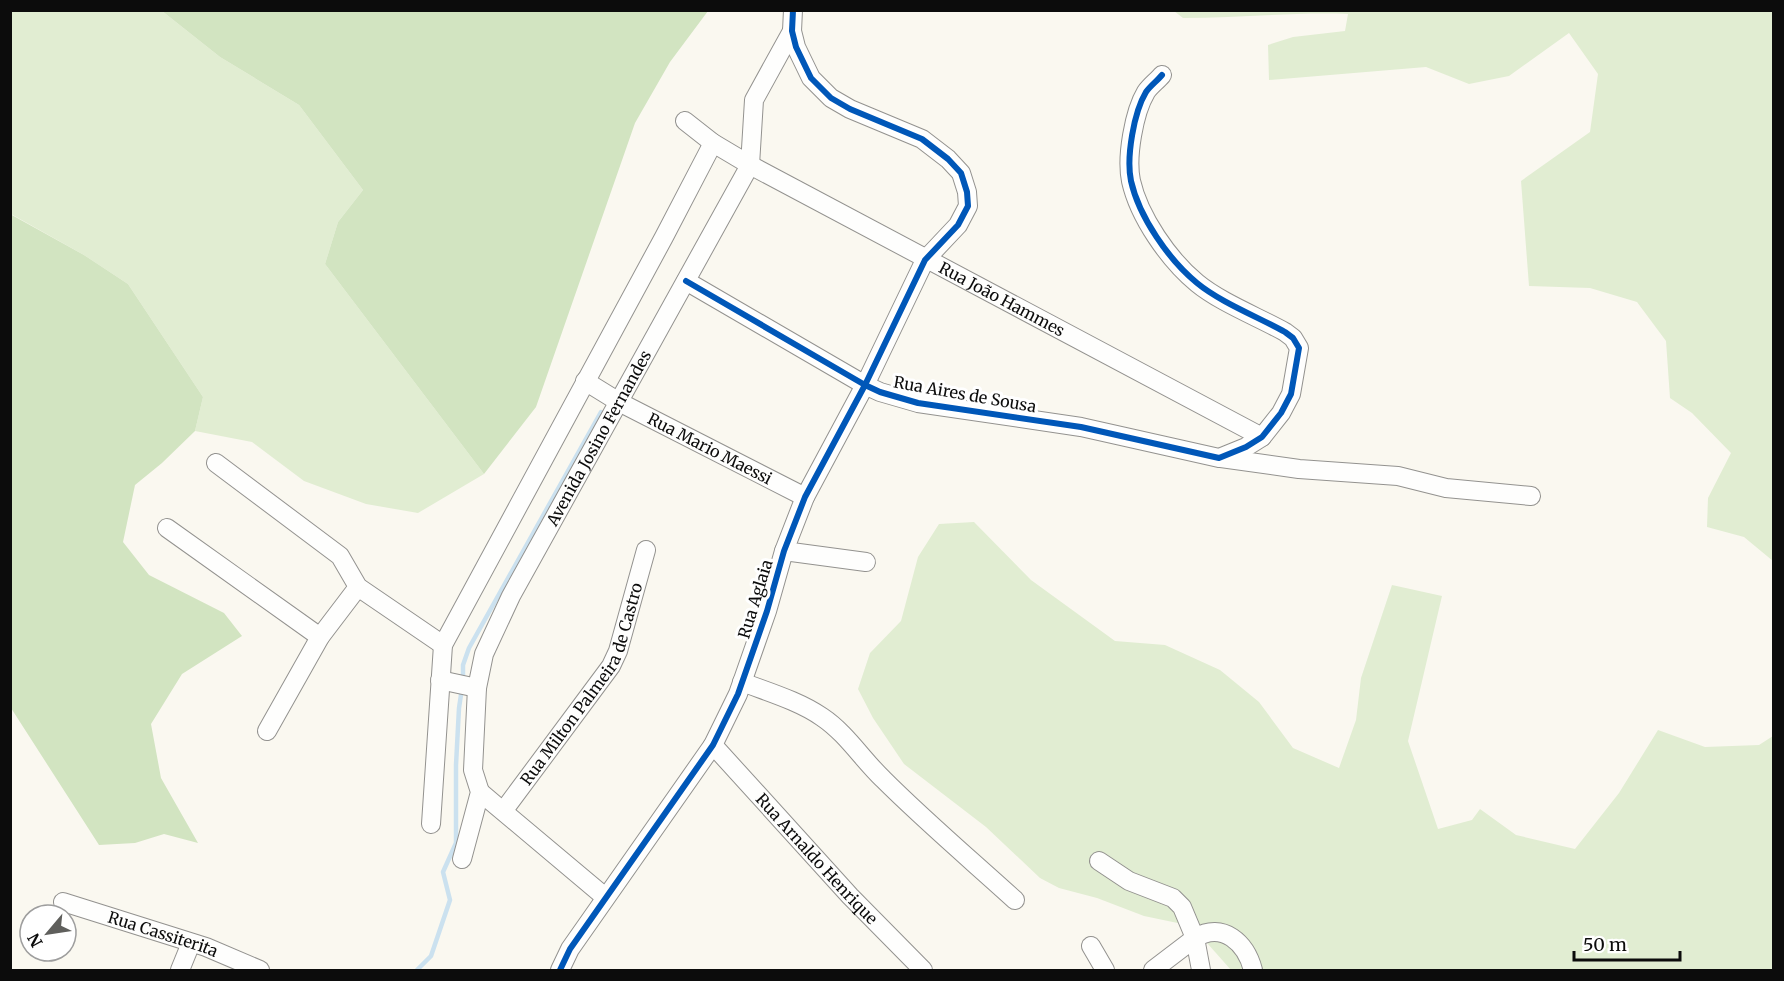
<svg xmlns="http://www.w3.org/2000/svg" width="1784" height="981" font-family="Merriweather,serif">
  <rect width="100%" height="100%" fill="#faf8f0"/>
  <!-- green -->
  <path fill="#e1edd2" d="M10,11h152l58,46 79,48 64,85 -25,32 -13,42 159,210 -66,39 -52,-9 -62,-23 -52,-39 -57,-11 8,-34 -75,-113 -44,-29 -73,-41z
    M1174,11h599v550l-29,-24 -37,-10 1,-29 23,-45 -39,-40 -22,-15 -4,-57 -29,-39 -47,-14 -61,-2 -8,-105 69,-49 8,-58 -29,-41 -60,43 -40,8 -43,-17 -157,13 -1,-35 25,-8 52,-6 3,-17c-55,-2 -110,4 -165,4z
    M974,522l57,58 84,61 50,4 55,25 39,32 34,46 46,20 17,-48 5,-42 31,-93 50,11 -34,145 30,88 34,-9 8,-11 36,26 59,14 44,-56 39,-63 47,17 54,-2 14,-9v234h-542l-39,-44 -48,-10 -47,-18 -38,-10 -19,-10 -54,-51 -82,-63 -31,-46 -15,-29 12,-36 31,-32 17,-64 21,-33z"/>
  <!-- forest -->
  <path fill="#d2e4c1" d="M408,11l2,1 4,-2 294,1 -38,51 -35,61 -99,284 -52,67 -159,-210 13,-42 25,-32 -64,-85 -79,-48 -58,-46z
    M10,214l74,41 44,29 75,113 -8,34 -33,32 -27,22 -12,57 26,33 75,38 18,23 -60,38 -31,50 10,54 37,65 -34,-9 -29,9 -36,2 -88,-137z"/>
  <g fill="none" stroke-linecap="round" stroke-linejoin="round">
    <!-- stream -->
    <path stroke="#cbe1ef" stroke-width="4.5" d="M463,680v-15l6,-17 132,-236
      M417,970l14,-14 19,-56 -7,-28 13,-29v-78l3,-57 3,-20"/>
    <!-- minor casing -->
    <g stroke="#93928f" stroke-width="20">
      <g id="minor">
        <path id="s1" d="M685,121l28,22 37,22 512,272"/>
        <path d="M686,281l179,104 15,7 38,11 163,24 138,31 27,-11 16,-10 19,-24 10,-19 8,-46 -6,-10 -8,-6c-27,-15 -65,-30 -88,-49 -28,-23 -58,-66 -66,-102 -5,-24 3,-69 15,-89 4,-6 11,-11 16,-17"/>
        <path id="s2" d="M585,381l34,21 186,95"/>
        <path d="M1221,458l78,11 99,7 48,12 85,8"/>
        <path d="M216,463l124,93 18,31 85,58"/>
        <path d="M167,528l153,109"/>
        <path d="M784,551l82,11"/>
        <path d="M440,680l37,8"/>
        <path d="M742,682c26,10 57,19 80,35 24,16 40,42 61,62 42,42 88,81 132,121"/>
        <path d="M267,731l53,-94 38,-50"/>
        <path id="s3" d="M713,745l137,151 73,74"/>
        <path d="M480,792l125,105"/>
        <path id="s4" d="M504,810l107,-144 7,-15 28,-101"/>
        <path d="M431,824l12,-179 221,-408 49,-94"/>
        <path id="s5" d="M462,859l18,-67 -7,-22 4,-82 7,-34 27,-58 239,-431 4,-65 38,-69"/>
        <path d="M1099,861l30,20 44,17 9,9 13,31c28,-17 51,5 58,32"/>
        <path id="s6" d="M63,902l143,45 54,23"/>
        <path d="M1091,946l14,24"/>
        <path d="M180,970l11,-27"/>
        <path d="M560,970l10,-21 143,-204 25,-51 29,-83 17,-60 21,-54 60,-112 60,-125 33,-35 10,-19 -1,-14 -6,-19 -13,-14 -26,-20 -72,-30 -19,-11 -20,-20 -15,-31 -4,-16 1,-21"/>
        <path d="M1153,970l42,-32 6,32"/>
      </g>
    </g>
    <!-- minor -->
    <use href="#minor" stroke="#fefefd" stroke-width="18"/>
    <!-- cycleway casing -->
    <g stroke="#fff" stroke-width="10">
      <path id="cycleway" d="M686,281l179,104 15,7 38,11 163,24 138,31 27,-11 16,-10 19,-24 10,-19 8,-46 -6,-10 -8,-6c-27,-15 -65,-30 -88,-49 -28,-23 -58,-66 -66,-102 -5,-24 3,-69 15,-89 4,-6 11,-11 16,-17
        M560,970l10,-21 143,-204 25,-51 29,-83 17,-60 21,-54 60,-112 60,-125 33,-35 10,-19 -1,-14 -6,-19 -13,-14 -26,-20 -72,-30 -19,-11 -20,-20 -15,-31 -4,-16 1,-21"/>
    </g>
    <!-- cycleway -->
    <use href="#cycleway" stroke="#0057b8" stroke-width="6"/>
  </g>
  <g text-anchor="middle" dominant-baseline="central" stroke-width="6" stroke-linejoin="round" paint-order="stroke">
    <!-- street labels -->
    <g font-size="16" fill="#0c0c0c" stroke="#fff">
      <text stroke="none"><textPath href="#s1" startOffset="364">Rua João Hammes</textPath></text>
      <text transform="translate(965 394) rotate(10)">Rua Aires de Sousa</text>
      <text stroke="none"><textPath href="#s5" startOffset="454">Avenida Josino Fernandes</textPath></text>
      <text stroke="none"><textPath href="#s2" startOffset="142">Rua Mario Maessi</textPath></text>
      <text transform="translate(755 599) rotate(-73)">Rua Aglaia</text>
      <text stroke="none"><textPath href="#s4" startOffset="150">Rua Milton Palmeira de Castro</textPath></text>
      <text stroke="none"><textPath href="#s3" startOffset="154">Rua Arnaldo Henrique</textPath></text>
      <text stroke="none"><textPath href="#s6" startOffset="105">Rua Cassiterita</textPath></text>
    </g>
  </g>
  <!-- border -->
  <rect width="1784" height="981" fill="none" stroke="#0c0c0c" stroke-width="24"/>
  <!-- north arrow -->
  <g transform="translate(48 933) rotate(241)"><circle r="28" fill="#ffffff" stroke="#9e9e9e" stroke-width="1.5"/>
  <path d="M0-4.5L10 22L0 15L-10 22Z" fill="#5f5f5c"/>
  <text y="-9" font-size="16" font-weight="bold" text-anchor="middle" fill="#0c0c0c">N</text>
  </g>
  <!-- scale -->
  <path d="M1574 951v9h106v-9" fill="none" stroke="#0c0c0c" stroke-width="3"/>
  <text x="1583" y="951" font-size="18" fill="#0c0c0c" stroke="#ffffff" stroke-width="4.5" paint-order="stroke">50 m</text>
</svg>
